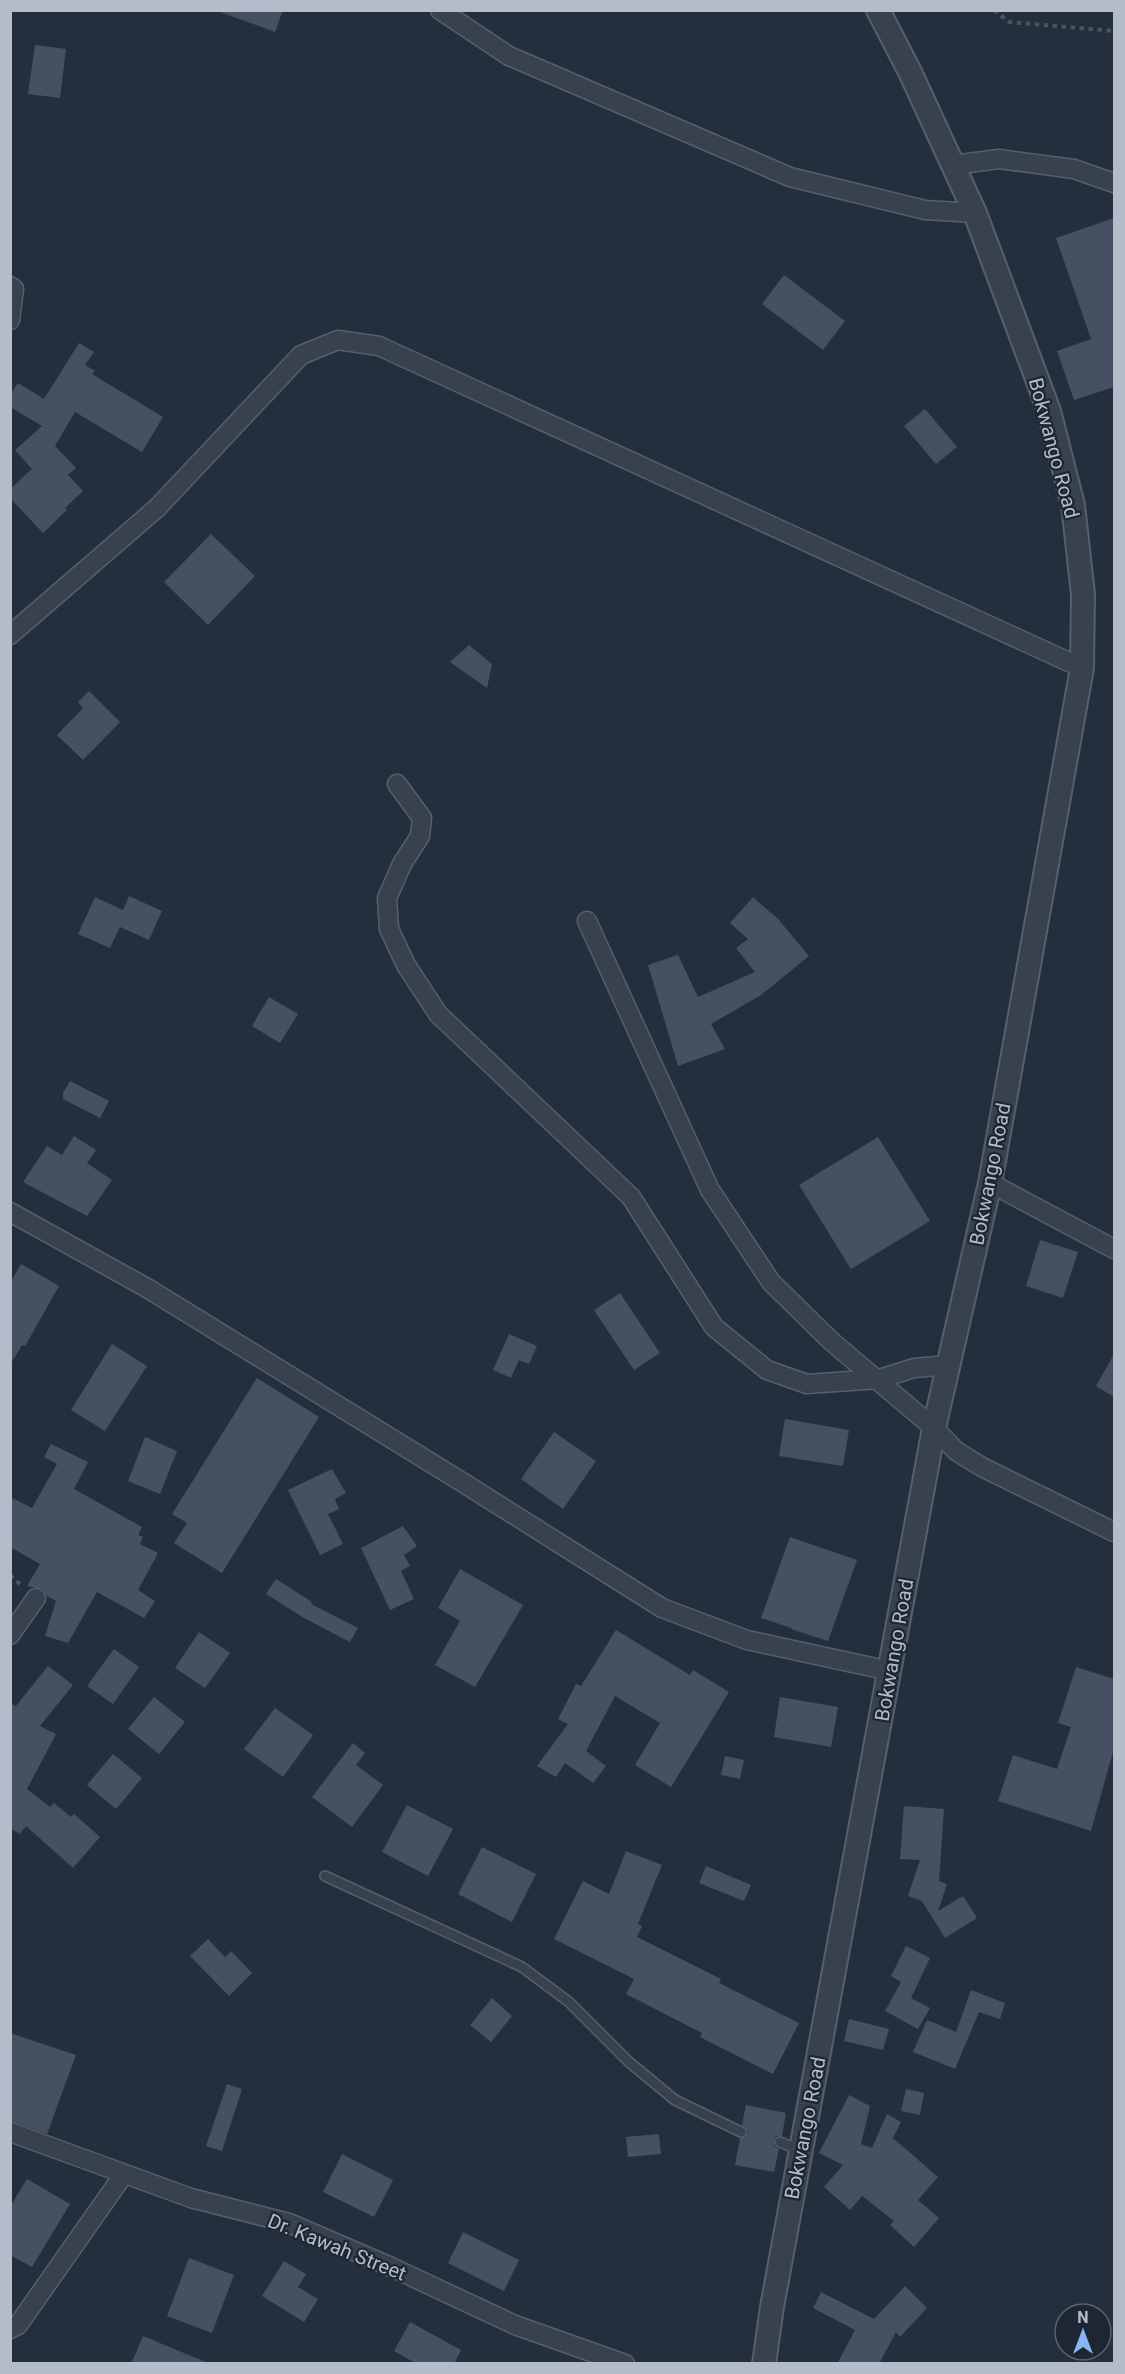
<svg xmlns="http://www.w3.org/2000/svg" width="1125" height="2374" font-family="Roboto,sans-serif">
  <rect width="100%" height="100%" fill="#242f3e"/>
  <!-- building -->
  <path fill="#455162" d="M220,10h63l-8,22 -55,-20z
    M35,45l31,4 -6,49 -32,-4z
    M1114,218v169l-40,13 -17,-49 34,-12 -35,-101z
    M784,275l61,46 -22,29 -61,-46z
    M79,343l15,9 -9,13 10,6 -3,3 71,43 -21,35 -67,-40 -20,34 21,22 -8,7 15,16 -18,17 2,2 -24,23 -33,-35v-9l22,-20 -17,-19 27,-24 -32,-19v-12l8,-12 26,16z
    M925,409l32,38 -21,17 -32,-38z
    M211,534l44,42 -47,49 -44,-43z
    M469,645l23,19 -5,24 -37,-26z
    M89,691l31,31 -37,38 -26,-25 26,-27 -5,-6z
    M129,896l33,15 -13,29 -29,-13 -10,21 -32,-14 17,-37 28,13z
    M753,897l25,22 31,37 -48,39 -50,29 14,25 -47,17 -30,-101 30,-10 20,42 57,-25 -19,-24 12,-9 -18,-16z
    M269,997l29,17 -18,29 -28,-17z
    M70,1081l39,20 -9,17 -37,-19v-6z
    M74,1136l22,14 -9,13 25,17 -25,36 -64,-34 24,-36 15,9z
    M878,1137l52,84 -79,48 -52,-84z
    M1040,1240l38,12 -15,46 -37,-12z
    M21,1264l38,22 -34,60 -3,-1 -12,20v-82z
    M620,1293l40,60 -26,17 -40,-60z
    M509,1334l28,12 -8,18 -10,-4 -8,18 -18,-8z
    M112,1344l35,22 -42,65 -34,-21z
    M1114,1354v43l-18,-11z
    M257,1378l62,39 -97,156 -48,-30 13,-20 -15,-9z
    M785,1419l64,11 -6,36 -64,-10z
    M554,1432l42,29 -33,48 -42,-30z
    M145,1437l32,14 -17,43 -32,-13z
    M51,1444l37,18 -14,27 68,38 -4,8 5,2 -3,7 18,9 -20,37 17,11 -11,17 -47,-26 -29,51 -23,-7 11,-35 -9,-5 -5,-7 -15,-3 13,-22 -30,-17v-50l22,11 25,-44 -13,-7z
    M332,1469l14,24 -11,6 4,10 -11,5 15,30 -23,11 -32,-65z
    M403,1526l14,20 -13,9 6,11 -9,5 13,28 -24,11 -29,-62z
    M790,1537l67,23 -29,81 -37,-12 1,-2 -1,1 -30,-10z
    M460,1569l63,36 -48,82 -40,-22 25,-44 -22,-13z
    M276,1579l36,23 -1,2 47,24 -8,14 -46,-24 -38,-24z
    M616,1630l74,45 3,-5 36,22 -58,95 -36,-22 25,-42 -45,-27 -29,55 20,15 -13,17 -28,-20 -9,14 -19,-11 31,-42 -10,-5 18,-35 5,2z
    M199,1632l31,21 -25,35 -30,-20z
    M114,1649l25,18 -26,37 -26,-18z
    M48,1666l25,19 -33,41 16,8 -29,55 23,18 4,-4 17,14 3,-3 26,23 -27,31 -47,-42 -6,8 -10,-6v-125l6,3z
    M1076,1667l38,12v69l-23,83 -93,-30 15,-46 44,14 14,-42 -13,-4z
    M154,1697l31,25 -26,32 -31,-25z
    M780,1697l58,10 -7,40 -57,-10z
    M275,1708l38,27 -30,42 -39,-28z
    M353,1743l12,10 -9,12 27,20 -31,42 -40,-30z
    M113,1754l29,24 -26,31 -29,-24z
    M725,1756l19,4 -4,19 -19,-4z
    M407,1805l46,24 -25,47 -46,-24z
    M904,1806l40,3 -5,72 8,3 -9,27 25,-15 14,22 -32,20 -23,-37 -14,-5 12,-36 -20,-1z
    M482,1847l54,27 -24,48 -54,-28z
    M626,1851l36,14 -24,59 4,2 -5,11 84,42 -2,4 80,40 -26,51 -73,-37 2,-4 -76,-39 8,-15 -80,-40 29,-58 26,13z
    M706,1866l45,19 -7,16 -45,-18z
    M208,1939l17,18 6,-6 21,22 -23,23 -39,-40z
    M906,1946l24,12 -19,40 19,10 -12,21 -33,-18 16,-29 -10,-6z
    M971,1990l34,13 -5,16 -21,-7 -24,57 -42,-17 14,-32 29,12z
    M492,1998l20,18 -21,26 -21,-17z
    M849,2019l40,10 -6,21 -39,-9z
    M10,2033l66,22 -29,79 -37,-13z
    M227,2084l15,5 -20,62 -16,-5z
    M906,2089l18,4 -4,22 -19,-4z
    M849,2095l21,11 -9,38 11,4 15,-34 14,8 -8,16 45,39 -20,23 21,18 -25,29 -24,-22 4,-4 -32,-25 -12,14 -26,-23 19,-22 -24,-12z
    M746,2105l40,8 -4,23h-6l-2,4v6l5,3 -5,23 -39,-7 5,-27 5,-1 3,-5 -6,-7z
    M659,2134l2,20 -33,3 -2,-20z
    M342,2154l51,26 -19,37 -51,-25z
    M27,2179l43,25 -38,63 -22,-12v-48z
    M463,2232l56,28 -15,31 -56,-28z
    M189,2258l45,17 -22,58 -45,-17z
    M284,2261l22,13 -8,13 20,12 -14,23 -42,-26z
    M905,2286l22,22 -27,29 -4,-5 -17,32h-42l18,-34 -42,-22 8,-16 53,27z
    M410,2322l51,28 -7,14h-37l-23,-13z
    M143,2336l65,27v1h-77z"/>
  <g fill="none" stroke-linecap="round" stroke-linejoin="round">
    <!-- service casing -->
    <g stroke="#565f6c" stroke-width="12">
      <path id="service" d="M325,1876l197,91 47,35 60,60 46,38 66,32
        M780,2142l21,9"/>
    </g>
    <!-- minor casing -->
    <g stroke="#565f6c" stroke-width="21">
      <path id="minor" d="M440,10l69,46 281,121 135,33 50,3
        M953,165l46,-6 75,10 40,14
        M10,286l4,3 -4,31
        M10,635l147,-127 144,-153 37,-15 41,6 703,322
        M397,784l25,34 -2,18 -18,28 -15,34 2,31 17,36 32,49 193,183 83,130 53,43 40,14 72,-5 35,-11 35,-3
        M587,921l123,269 61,92 60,59 103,87 22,23 26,16 132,65
        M990,1183l124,66
        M10,1212l137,76 315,194 200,126 85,32 143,31
        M10,1635l26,-37
        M10,2132l181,66 98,25 100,43 126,59 110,39
        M10,2329l8,-4 106,-151"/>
    </g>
    <!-- tertiary casing -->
    <g stroke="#565f6c" stroke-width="26">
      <path id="tertiary" d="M764,2364l8,-57 162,-879 56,-245 92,-515 1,-74 -10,-89 -24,-94 -74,-198 -65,-141 -32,-62"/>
    </g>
    <!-- path -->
    <path stroke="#44595c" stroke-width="4" stroke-dasharray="4.5 4.5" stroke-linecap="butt" d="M994,10l15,12 105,9
      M10,1575l13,12"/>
    <!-- service -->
    <use href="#service" stroke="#38414e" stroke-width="9"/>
    <!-- minor -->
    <use href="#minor" stroke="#38414e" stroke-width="18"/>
    <!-- tertiary -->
    <use href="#tertiary" stroke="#38414e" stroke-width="22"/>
  </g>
  <g text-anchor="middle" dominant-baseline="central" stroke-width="4.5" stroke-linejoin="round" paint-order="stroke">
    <!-- street labels -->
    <g font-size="20" fill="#b4bcc9" stroke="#1d2633">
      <text transform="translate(1054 448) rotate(75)">Bokwango Road</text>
      <text transform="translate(990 1174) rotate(-79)">Bokwango Road</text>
      <text transform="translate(894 1650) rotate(-80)">Bokwango Road</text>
      <text transform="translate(805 2128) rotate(-79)">Bokwango Road</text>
      <text transform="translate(337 2247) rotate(22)">Dr. Kawah Street</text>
    </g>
  </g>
  <!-- border -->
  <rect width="1125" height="2374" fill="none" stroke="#b4bcc9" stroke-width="24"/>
  <!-- north arrow -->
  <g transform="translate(1083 2332)"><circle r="28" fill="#1d2633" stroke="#59626f" stroke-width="1.5"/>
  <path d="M0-4.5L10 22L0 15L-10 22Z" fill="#8ab4f8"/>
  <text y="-9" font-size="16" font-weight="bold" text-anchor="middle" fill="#b4bcc9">N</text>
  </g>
</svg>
